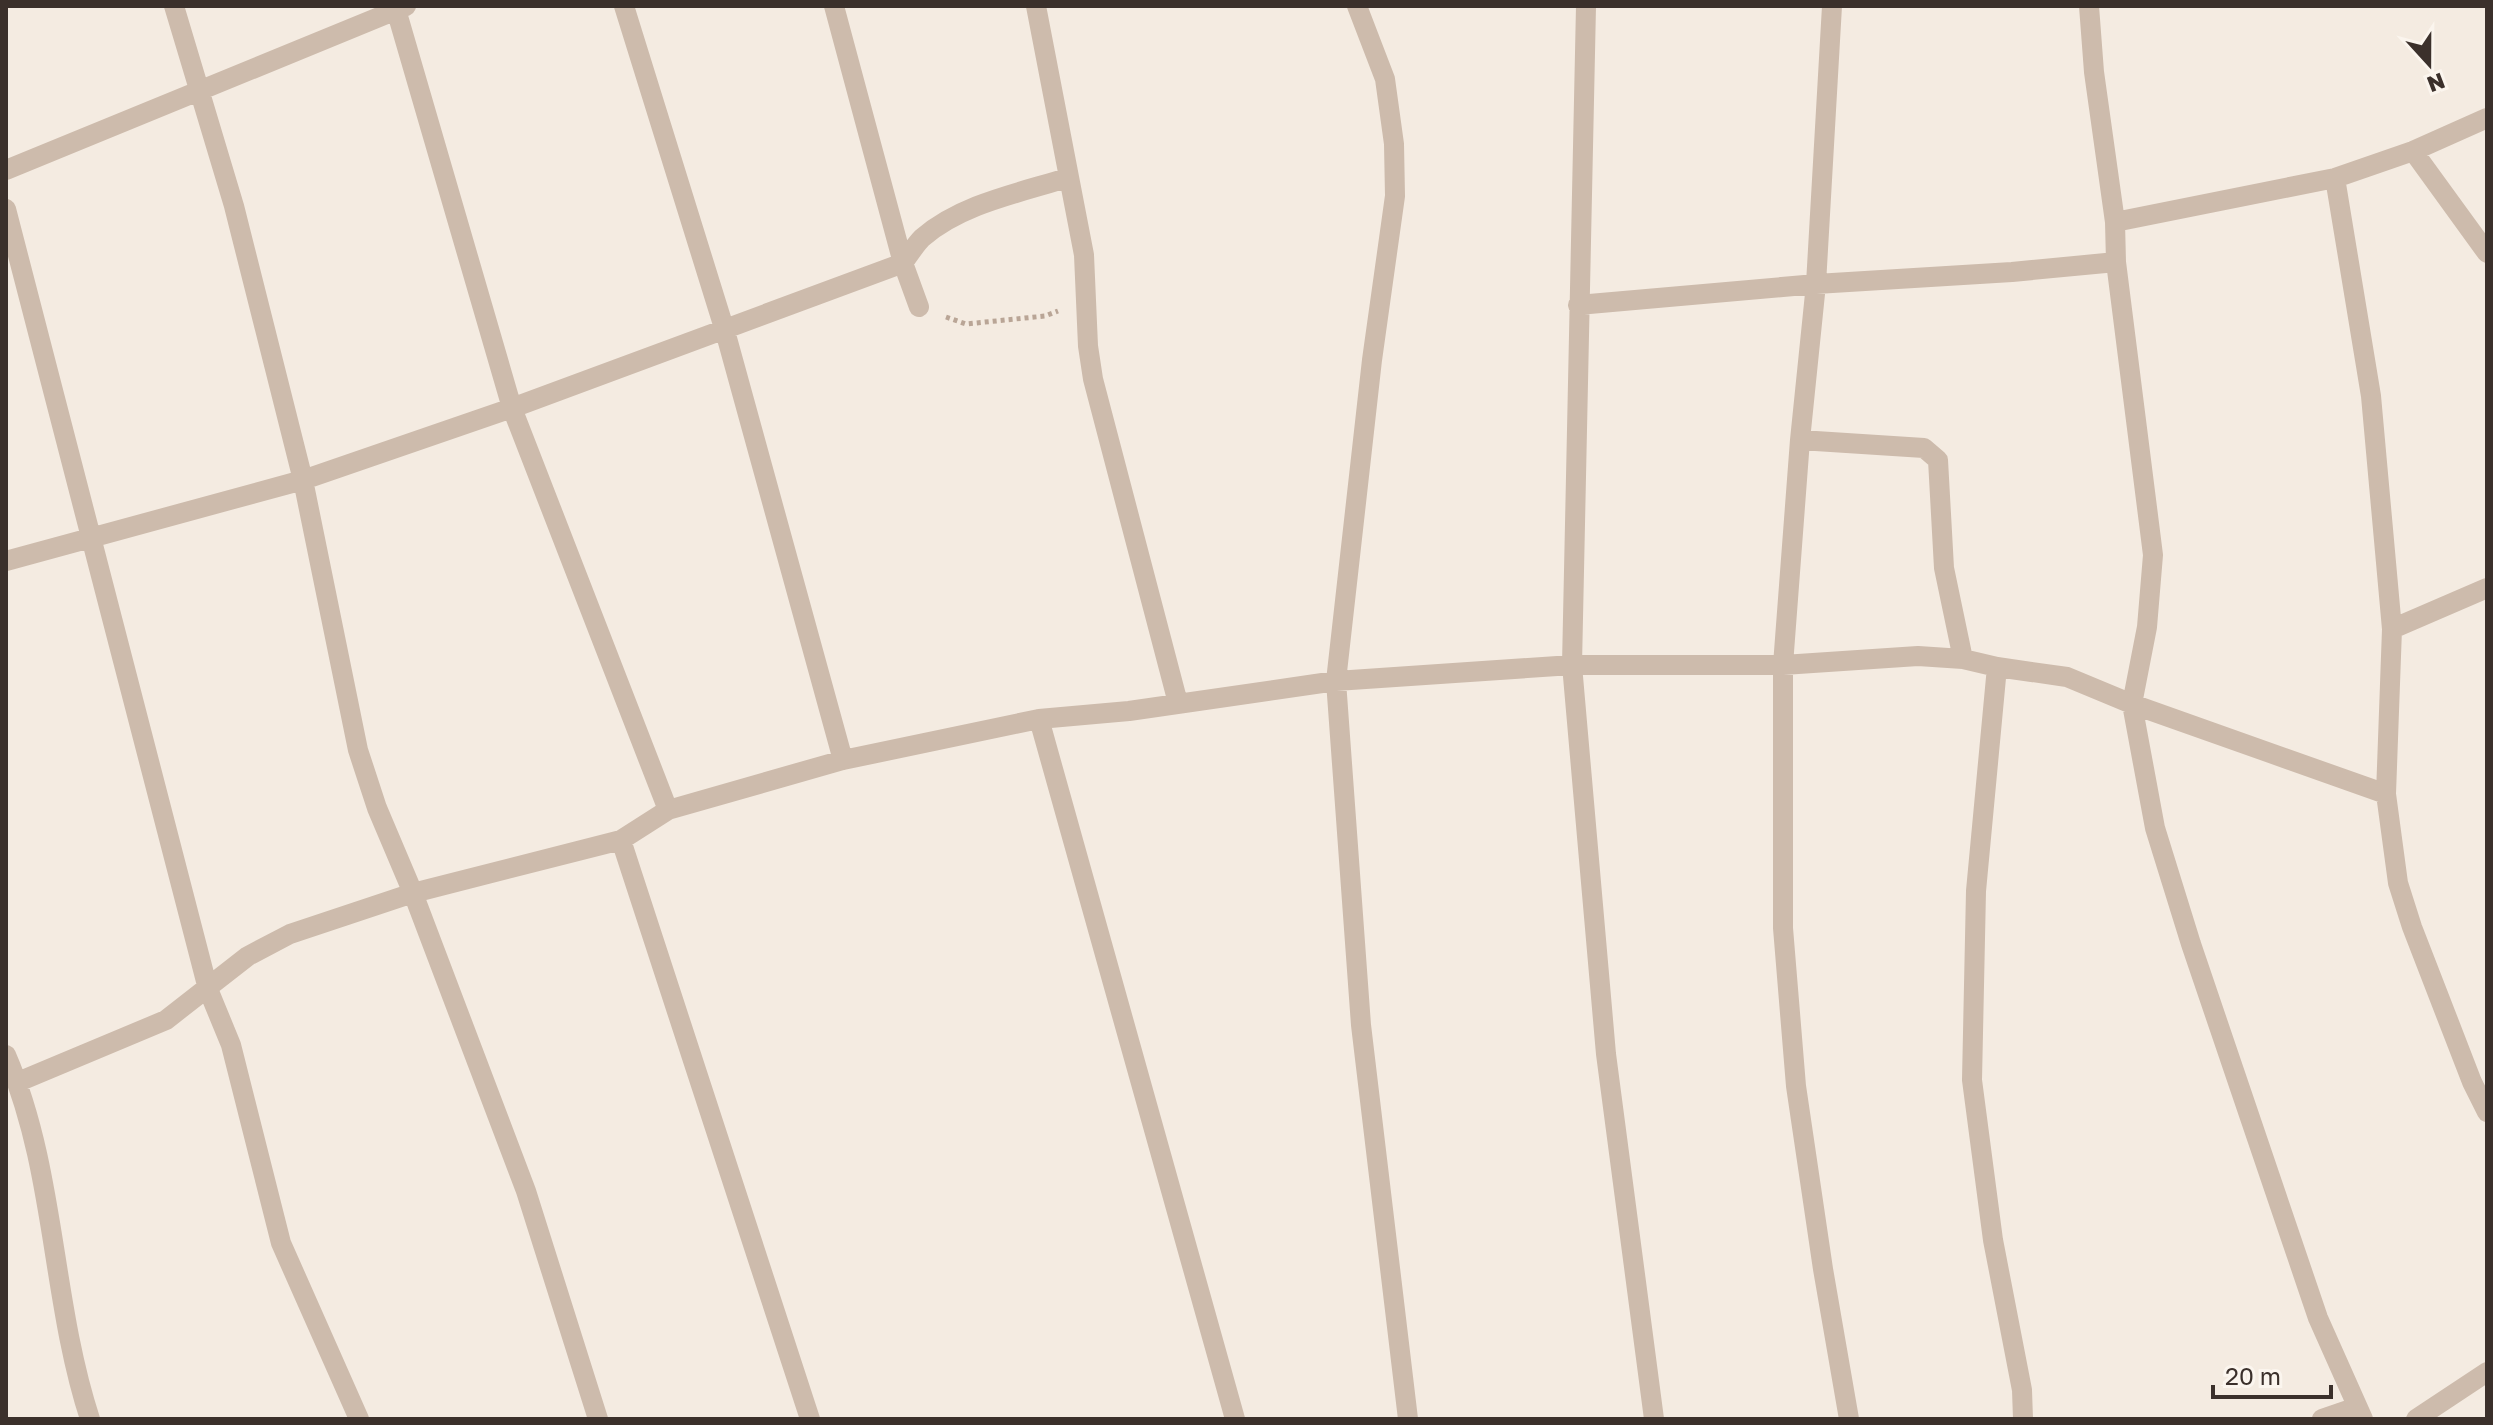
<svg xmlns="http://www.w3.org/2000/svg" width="2493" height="1425" font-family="'Golos Text',sans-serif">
  <rect width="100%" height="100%" fill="#f4ebe1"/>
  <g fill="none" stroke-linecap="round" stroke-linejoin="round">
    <!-- path -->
    <path stroke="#b9a596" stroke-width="5" stroke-dasharray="4 4" stroke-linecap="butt" d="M946,317l20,7 79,-8 13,-5"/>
    <!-- minor -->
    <path stroke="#cdbbac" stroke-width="20" d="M174,6l60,200 69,274 55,270 19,58 36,85 113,298 72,228
      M395,6l117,402 156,402
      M624,6l101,325 118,429
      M834,6l69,257 16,44
      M1036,6l48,249 4,91 5,33 85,324
      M1357,6l28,73 9,65 1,52 -23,164 -36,321 25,344 47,394
      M1586,6l-14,659 34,389 48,365
      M1832,6l-16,278 -16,156 -17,225v263l13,158 27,183 26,150
      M2089,6l5,66 21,150 1,40 37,293 -6,72 -15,77 23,124 36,116 127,374 45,101
      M2413,151l74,102
      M6,170l400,-164
      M2335,178l36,218 21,233 -6,165 12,89 14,44 60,155 15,30
      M6,209l202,780 23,56 50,198 78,176
      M2115,222l220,-44 78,-27 74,-33
      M1578,305l238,-21 196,-12 104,-10
      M1800,440l124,8 14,12 6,108 19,91
      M6,561l297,-81 209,-72 391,-145c6,-8 12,-18 19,-25 39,-34 97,-45 145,-60
      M2392,629l95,-41
      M1997,667l-21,224 -4,189 21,160 29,150 1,29
      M1039,719l196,700
      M621,840l189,579
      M6,1055c50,115 45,245 84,364
      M18,1082l148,-62 82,-64 42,-22 123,-41 208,-53 47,-30 175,-50 196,-41 90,-8 207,-30 236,-16h211l135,-9 45,3 34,8 70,10 65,27 254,90
      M2322,1419l35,-12
      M2416,1419l71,-47"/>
  </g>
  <!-- border -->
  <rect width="2493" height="1425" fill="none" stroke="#3b302b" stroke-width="16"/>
  <!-- north arrow -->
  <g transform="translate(2429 64) rotate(159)" stroke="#fbf5ee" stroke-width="6" paint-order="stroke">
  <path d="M0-6L14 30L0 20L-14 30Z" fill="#3b302b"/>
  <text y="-12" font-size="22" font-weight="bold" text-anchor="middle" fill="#3b302b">N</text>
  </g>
  <!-- scale -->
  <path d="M2213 1385v12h118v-12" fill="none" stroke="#3b302b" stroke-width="4"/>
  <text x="2225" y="1385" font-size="24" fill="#3b302b" stroke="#fbf5ee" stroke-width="6" paint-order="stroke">20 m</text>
</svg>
